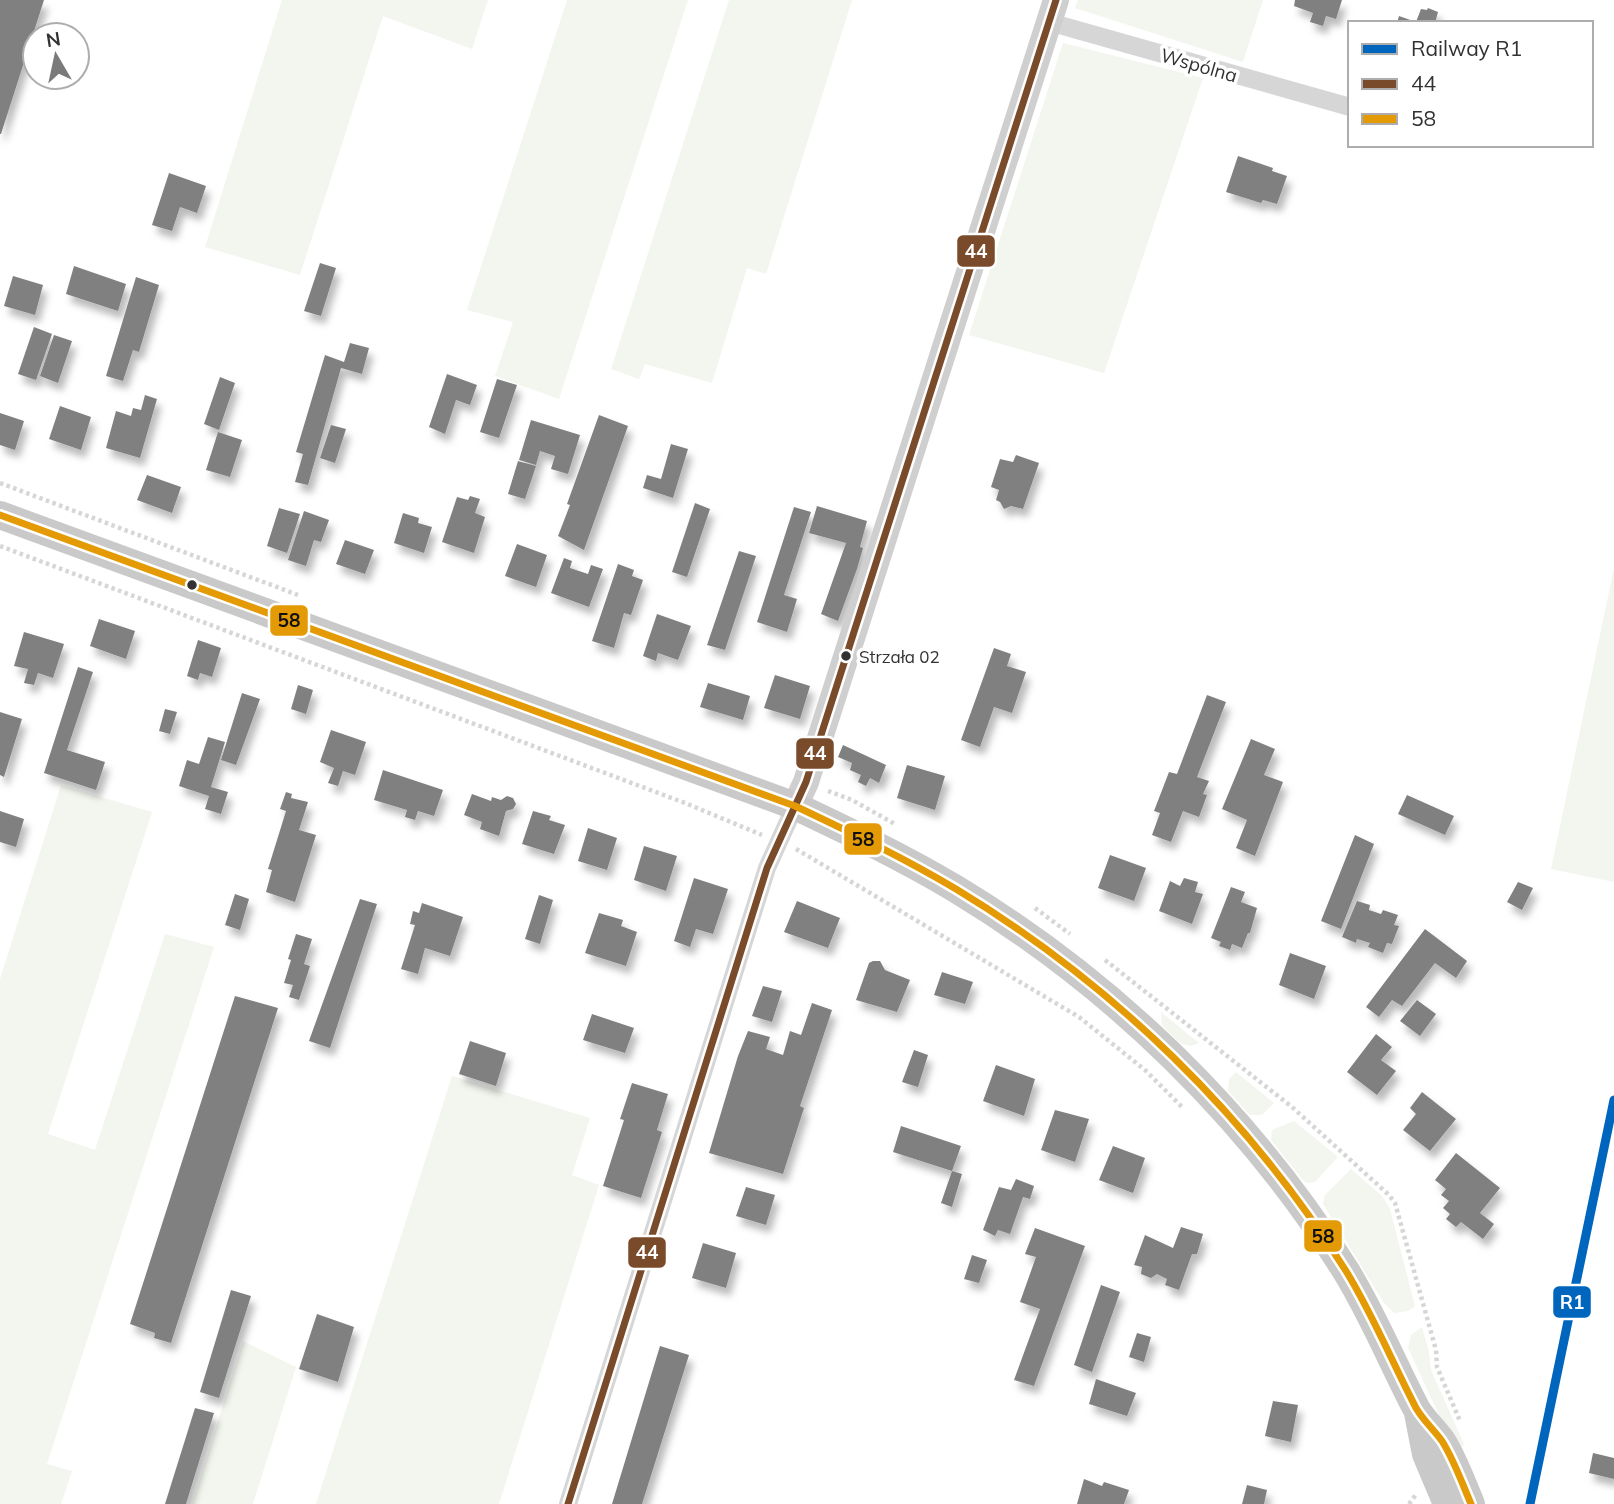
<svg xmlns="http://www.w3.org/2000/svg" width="1614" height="1504" font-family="Mulish,sans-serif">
  <defs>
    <filter id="shadow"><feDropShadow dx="4.5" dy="8" stdDeviation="3.5" flood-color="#0004"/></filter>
  </defs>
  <rect width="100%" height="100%" fill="#fff"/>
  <!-- green -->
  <path fill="#f2f6ee" d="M282,0h206l-16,49 -89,-33 -83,259 -95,-28z
    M567,0h121l-129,399 -64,-23 18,-54 -46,-12z
    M729,0h123l-86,274 -19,-6 -35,115 -67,-19 -6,15 -28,-10z
    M1078,0h185l-20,62 -168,-54z
    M1063,43l140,35 -99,295 -135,-38z
    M1614,568v314l-63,-13z
    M61,785l91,27 -104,322 47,16 70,-216 49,13 -167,517 25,7 -11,33h-61v-525z
    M1161,1012l38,31c-16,9 -26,-7 -37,-18z
    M1236,1072l38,31 -12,12h-12l-22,-24 1,-12z
    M452,1076l138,42 -18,57 27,10 -100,319h-183z
    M1294,1121l44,36 -23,25 -8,1 -4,-3 -32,-40 1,-10z
    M1351,1169l31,27 8,13 25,97 -7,5 -14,2 -10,-10 -61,-99 2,-9z
    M1422,1327l7,25 2,18 33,74 -7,10 -49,-106 3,-13z
    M243,1341l53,26 -43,137h-61z"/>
  <!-- building -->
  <path fill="#808080" filter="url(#shadow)" d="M0,0h44l-43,134h-1z
    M1295,0h47l-6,19 -10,-3 -3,10 -13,-4 3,-9 -19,-7z
    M1428,8l10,4 -3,11h-38l2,-7 17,6 5,-13 6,1z
    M1238,156l35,12 -1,3 15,5 -10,28 -14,-4 -2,3 -35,-11z
    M169,173l37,13 -9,27 -17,-6 -8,24 -20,-6z
    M320,263l16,5 -15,48 -17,-5z
    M74,266l52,18 -8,27 -52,-17z
    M13,276l30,9 -8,30 -31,-9z
    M136,277l23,8 -20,67 -6,-2 -10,31 -17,-5z
    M34,327l18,7 -16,46 -18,-6z
    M54,335l18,6 -14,42 -18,-7z
    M350,343l19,5 -7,26 -21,-6 -33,117 -13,-3 8,-28 -7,-2 29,-97 19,7z
    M447,374l30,11 -7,20 -14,-5 -11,34 -16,-7z
    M220,377l15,6 -16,47 -15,-6z
    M497,379l20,6 -18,53 -19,-6z
    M145,395l12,4 -17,59 -34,-10 10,-37 15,5 2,-8 8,2z
    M60,406l31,11 -10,33 -32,-11z
    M0,413l24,8 -9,29 -15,-5z
    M599,415l29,11 -44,124 -26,-14 12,-31 -3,-1z
    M531,420l49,15 -12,39 -17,-5 4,-13 -15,-5 -4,14 -17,-5z
    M331,425l15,4 -11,34 -15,-5z
    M218,432l24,8 -12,37 -24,-7z
    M671,444l17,5 -15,49 -30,-10 4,-13 14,4z
    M1016,455l23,8 -16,46 -12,-3 -7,3 -4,-7 -4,-2 3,-10 -8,-3 9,-28 13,3z
    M518,461l18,5 -11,33 -17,-5z
    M147,475l34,12 -9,26 -35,-13z
    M470,496l10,3 -5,14 10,4 -11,36 -32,-11 15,-45 11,3z
    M695,503l15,6 -23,68 -15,-5z
    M817,506l50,15 -7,26 3,1 -6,21 -19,52 -17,-7 25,-71 -37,-10z
    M794,507l17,5 -27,83 13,4 -10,33 -30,-10z
    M279,508l21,6 -13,39 -20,-7z
    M304,511l25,9 -8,22 -7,-2 -8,26 -18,-6z
    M403,513l16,5 -1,5 14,4 -8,26 -30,-10z
    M345,540l29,10 -9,24 -29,-10z
    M517,544l30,11 -11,32 -31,-11z
    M739,551l17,5 -31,94 -18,-5z
    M564,558l8,3 -2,7 18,6 3,-9 12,4 -14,38 -38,-14z
    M618,564l16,6 -2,6 11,4 -12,35 -7,-2 -10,35 -22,-7z
    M657,614l34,12 -13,34 -20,-7 -2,8 -13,-5z
    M99,619l36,12 -9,28 -36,-13z
    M24,632l40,12 -11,34 -15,-5 -4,12 -10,-2 4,-14 -14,-3z
    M198,640l23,8 -9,29 -12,-4 -2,7 -11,-4z
    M994,648l17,6 -4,12 19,6 -14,41 -18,-6 -14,40 -19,-7z
    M78,667l15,5 -26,78 38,12 -9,28 -52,-17z
    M775,675l35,11 -10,33 -36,-11z
    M708,683l42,13 -7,24 -43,-13z
    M298,685l15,5 -7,24 -15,-5z
    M242,693l18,6 -24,66 -15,-5z
    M1207,695l19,7 -29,75 12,4 -6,13 4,1 -8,22 -16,-6 -12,31 -19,-7 8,-22 -6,-2 15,-39 8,2z
    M165,709l12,3 -7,22 -11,-3z
    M0,712l22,7 -18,58 -4,-2z
    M331,730l35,12 -11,33 -12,-4 -5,15 -10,-3 6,-15 -14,-6z
    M208,737l17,5 -14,45 17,5 -7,22 -16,-5 4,-13 -30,-10 8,-26 12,4z
    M1251,739l24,10 -11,26 19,7 -28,74 -19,-8 11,-28 -25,-11z
    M843,745l43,20 -7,18 -9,-5 -4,8 -8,-4 3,-7 -11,-5 2,-7 -14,-6z
    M907,765l38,11 -10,34 -38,-12z
    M383,770l60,20 -9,26 -16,-5 -3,9 -10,-3 2,-7 -33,-10z
    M286,792l6,2 -1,4 17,4 -9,28 17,5 -21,67 -29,-10 6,-22 -4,-1 18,-58 -6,-2z
    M472,794l19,7 1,-4 9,3 6,-4 6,2 3,6 -3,5 -7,2 -7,25 -19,-7 2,-7 -18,-7z
    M1407,795l47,21 -9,19 -47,-21z
    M0,811l24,8 -8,28 -16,-5z
    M533,811l18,5 -2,4 16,5 -11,29 -32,-10z
    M588,828l29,10 -10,32 -29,-9z
    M1355,835l19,9 -33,85 -20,-8z
    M644,846l33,10 -11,35 -32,-11z
    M1110,855l36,13 -12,33 -36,-13z
    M694,878l34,11 -15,45 -17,-5 -6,18 -16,-6z
    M1184,878l14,4 -3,10 8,2 -11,30 -33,-13 11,-30 10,5z
    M1518,882l15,6 -11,22 -15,-8z
    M1231,887l14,5 -4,10 16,6 -7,25h-2l-6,15 -10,-4 -2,6 -11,-4 2,-4 -10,-4z
    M235,894l14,5 -9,31 -15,-5z
    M539,895l14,5 -13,44 -15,-5z
    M360,899l17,5 -47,144 -21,-7z
    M797,901l43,17 -12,30 -44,-16z
    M1357,901l13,4 -1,5 12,4 2,-4 15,5 -4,10 5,1 -7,18 -5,-1 -4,10 -15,-6 2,-4 -13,-4 -1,4 -14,-6z
    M422,903l41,14 -13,39 -25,-8 -7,26 -17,-5 14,-44 -5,-1 3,-13 6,2z
    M599,913l24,7 -2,6 16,6 -11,34 -41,-13z
    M1425,929l42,32 -11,17 -21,-15 -33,43 -10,-6 -13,17 -13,-10z
    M296,934l16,5 -8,25 6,2 -11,34 -10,-3 4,-12 -9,-2 7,-23 -3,-1z
    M1290,953l36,13 -12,33 -35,-14z
    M873,961h7l5,9 25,10 -13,32 -41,-12 13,-37z
    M942,972l31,10 -8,22 -31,-9z
    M763,986l19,5 -10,31 -20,-6z
    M235,996l43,12 -107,335 -17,-5 1,-5 -25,-9z
    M1417,1000l19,14 -16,22 -20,-15z
    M812,1003l20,7 -32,96 4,2 -21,66 -74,-21 29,-97 10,-25 22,6 -4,12 17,6 7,-24 11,4z
    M592,1014l42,14 -9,25 -42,-13z
    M1376,1034l16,13 -11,13 15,11 -19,24 -30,-23z
    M470,1041l36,12 -10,33 -37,-12z
    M914,1050l14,5 -10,32 -16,-5z
    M996,1065l39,14 -11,37 -41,-15z
    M632,1083l36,11 -11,36 5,2 -21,66 -38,-12 21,-66 -4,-1z
    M1422,1092l34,27 -26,32 -27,-21 13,-16 -6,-6z
    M1055,1110l34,9 -14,43 -34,-12z
    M901,1126l60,20 -9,25 10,3 -10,33 -11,-4 11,-32 -59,-19z
    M1113,1146l32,12 -12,35 -34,-13z
    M1456,1153l44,35 -20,25 14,11 -11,15 -22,-17 -5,5 -10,-8 4,-5 -7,-6 6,-7 -8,-6 5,-6 -11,-9z
    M1016,1179l18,7 -4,13 -7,-2 -13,37 -12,-4 -3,6 -12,-6 16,-43 12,3z
    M746,1187l29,8 -9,30 -30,-9z
    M1181,1227l22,7 -6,20h-5l-13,36 -14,-5 2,-6 -10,-5 -6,4 -10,-4 1,-7 -8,-2 11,-30 28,13z
    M1035,1228l50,18 -51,140 -20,-6 26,-71 -20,-7 16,-45 -11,-3z
    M703,1243l33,10 -10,35 -34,-10z
    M972,1255l15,5 -8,23 -15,-4z
    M1101,1285l19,7 -28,80 -18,-7z
    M231,1290l20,6 -32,102 -19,-6z
    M317,1314l37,13 -16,55 -39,-13z
    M1137,1333l14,4 -7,25 -15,-5z
    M660,1346l29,9 -47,149h-30z
    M1096,1379l40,14 -9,23 -38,-12z
    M1273,1401l25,4 -7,37 -26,-6z
    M195,1408l19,5 -28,91h-21z
    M1593,1453l21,5v21l-25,-6z
    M1084,1479l18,7 2,-4 25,8 -5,14h-47z
    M1247,1485l20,5 -3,14h-22z"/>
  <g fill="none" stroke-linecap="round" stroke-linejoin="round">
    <!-- path -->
    <path stroke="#d6d6d6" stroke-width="4.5" stroke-dasharray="3.5 3.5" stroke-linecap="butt" d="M0,483l298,112
      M0,546l685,257 77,32
      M828,791l24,9 43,24
      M796,849l283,168 66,53 37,37
      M1035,908l35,26
      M1105,960l187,147 97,88 6,8 41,147 1,17 23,54
      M1409,1504l8,-11"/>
    <!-- street -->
    <path stroke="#d6d6d6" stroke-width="18" d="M1049,22l301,85
      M568,1504l199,-636 28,-62"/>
    <!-- secondary -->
    <path stroke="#cfcfcf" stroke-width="26" d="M795,806l11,-24 250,-782"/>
    <!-- primary -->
    <path stroke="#c9c9c9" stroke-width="28" d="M0,515l795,291c55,26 109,52 161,83 157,95 292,226 390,382 27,44 46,91 70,137 7,12 18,22 26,33 12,19 20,42 29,63
      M1418,1413l8,41 21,50"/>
    <!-- bus-1 casing -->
    <g stroke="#fff" stroke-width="12">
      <path id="bus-1" d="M568,1504l199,-636 39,-86 250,-782"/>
    </g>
    <!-- bus-2 casing -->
    <g stroke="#fff" stroke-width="12">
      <path id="bus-2" d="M0,515l795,291c55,26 109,52 161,83 157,95 292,226 390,382 27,44 46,91 70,137 7,12 18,22 26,33 12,19 20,42 29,63"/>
    </g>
    <!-- bus-1 -->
    <use href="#bus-1" stroke="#7a4b2a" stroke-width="7"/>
    <!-- bus-2 -->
    <use href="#bus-2" stroke="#e39a05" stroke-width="7"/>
    <!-- rail-1 casing -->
    <g stroke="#fff" stroke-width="14">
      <path id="rail-1" d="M1530,1504l84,-404"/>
    </g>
    <!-- rail-1 -->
    <use href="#rail-1" stroke="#0065bd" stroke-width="9"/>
  </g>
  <!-- markers -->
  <g fill="#323232" stroke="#fff" stroke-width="2.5">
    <circle cx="192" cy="585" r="6"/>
    <circle cx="846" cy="656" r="6"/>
  </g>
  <g text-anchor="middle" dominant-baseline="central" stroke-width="7" stroke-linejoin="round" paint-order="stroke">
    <!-- bus labels -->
    <g font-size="17" fill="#323232" stroke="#fff" text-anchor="start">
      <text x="859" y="656">Strzała 02</text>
    </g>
    <!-- street labels -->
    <g font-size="19" fill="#323232" stroke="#fff">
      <text transform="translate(1199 65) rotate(16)">Wspólna</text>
    </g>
  </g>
  <g stroke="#fff" stroke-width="2.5">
    <rect x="956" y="234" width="40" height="34" rx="7" fill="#7a4b2a"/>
    <rect x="269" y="604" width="40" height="33" rx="7" fill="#e39a05"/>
    <rect x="795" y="737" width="40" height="33" rx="7" fill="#7a4b2a"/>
    <rect x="843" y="822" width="40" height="34" rx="7" fill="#e39a05"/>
    <rect x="1303" y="1219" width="40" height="34" rx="7" fill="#e39a05"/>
    <rect x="627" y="1236" width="40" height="33" rx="7" fill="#7a4b2a"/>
    <rect x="1552" y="1285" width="40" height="34" rx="7" fill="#0065bd"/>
  </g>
  <g font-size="19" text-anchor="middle" font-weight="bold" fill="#fff">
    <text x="976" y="258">44</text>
    <text x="815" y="760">44</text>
    <text x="647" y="1259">44</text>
    <text x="1572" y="1309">R1</text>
  </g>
  <g font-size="19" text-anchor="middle" font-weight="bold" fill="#111">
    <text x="289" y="627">58</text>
    <text x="863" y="846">58</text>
    <text x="1323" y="1243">58</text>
  </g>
  <!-- legend -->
  <rect x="1348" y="21" width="245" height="126" fill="#ffffff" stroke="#adadad" stroke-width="2"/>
  <rect x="1362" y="44" width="35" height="10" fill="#0065bd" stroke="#adadad" stroke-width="2"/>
  <text x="1411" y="56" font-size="21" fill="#323232">Railway R1</text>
  <rect x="1362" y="79" width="35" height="10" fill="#7a4b2a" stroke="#adadad" stroke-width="2"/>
  <text x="1411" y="91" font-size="21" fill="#323232">44</text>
  <rect x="1362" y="114" width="35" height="10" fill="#e39a05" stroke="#adadad" stroke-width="2"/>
  <text x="1411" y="126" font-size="21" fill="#323232">58</text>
  <!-- north arrow -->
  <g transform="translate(56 56) rotate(351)"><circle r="33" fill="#ffffff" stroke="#adadad" stroke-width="2"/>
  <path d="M0-5L12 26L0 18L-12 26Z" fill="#7a7a7a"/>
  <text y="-10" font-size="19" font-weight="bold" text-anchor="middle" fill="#323232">N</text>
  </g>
</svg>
